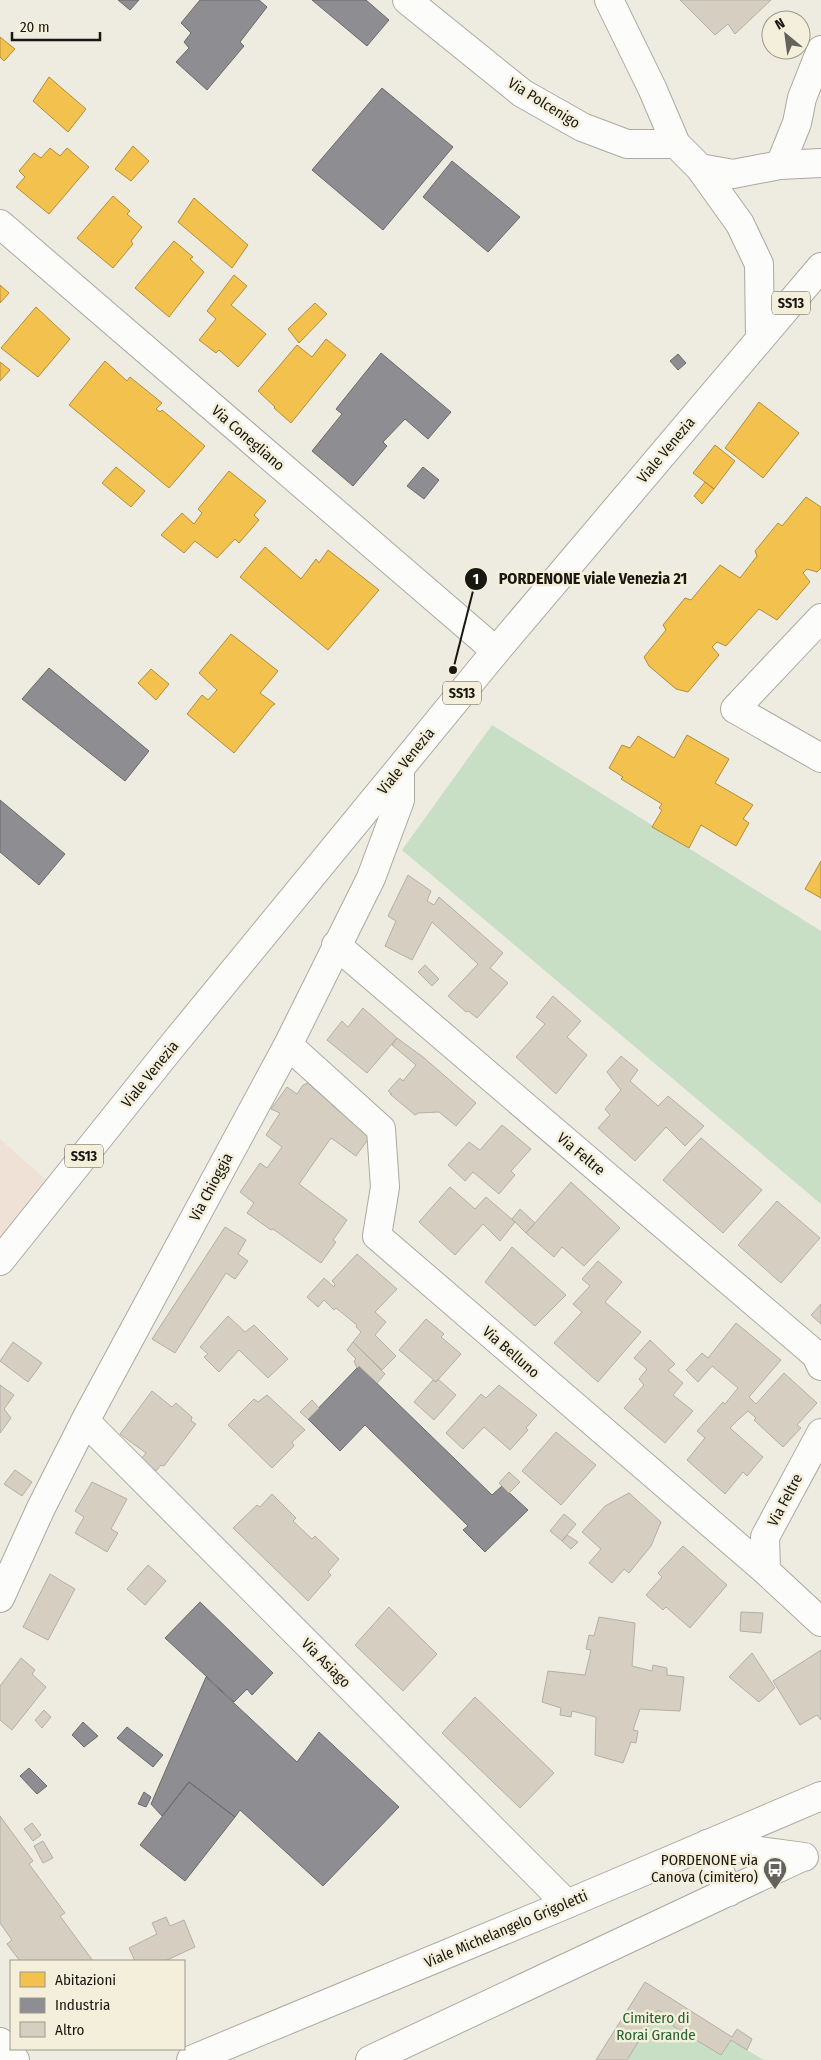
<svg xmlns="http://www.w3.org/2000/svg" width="821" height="2060" font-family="'Fira Sans Condensed',sans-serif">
  <rect width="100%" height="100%" fill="#eeece1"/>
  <!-- commercial -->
  <path fill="#efe1d6" d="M0,1139l52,46 -52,65z"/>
  <!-- green -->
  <path fill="#c8dec5" d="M492,725l329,206v273l-419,-354z
    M645,1982l87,55 5,-8 15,10 -5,11 17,10h-168z"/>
  <!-- homes -->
  <path fill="#f2c14e" stroke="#b18e3c" d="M0,37l15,12 -11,12 -4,-4z
    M49,77l37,32 -18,23 -35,-31z
    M133,146l16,15 -18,20 -16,-12z
    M50,148l10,8 7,-8 22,19 -40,47 -33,-27 9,-10 -6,-6 15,-18 7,5z
    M113,196l17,15 -3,3 15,13 -11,14 2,3 -20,24 -36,-30z
    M194,198l54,47 -16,23 -54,-46z
    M174,241l19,16 -3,2 14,13 -35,45 -34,-29z
    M234,275l13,11 -16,19 35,29 -28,33 -19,-17 -3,3 -17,-13 17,-21 -9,-8z
    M0,285l9,8 -9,10z
    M315,303l12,11 -28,29 -11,-14z
    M36,307l34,32 -32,38 -37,-29z
    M326,339l20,16 -55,68 -17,-15 1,-1 -17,-16 39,-46 15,12z
    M105,361l22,20 3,-4 32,26 -6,6 4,3 2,-2 43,36 -36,42 -100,-83z
    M0,362l10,8 -10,11z
    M759,402l40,31 -36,45 -38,-30z
    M715,445l20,16 -21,28 -21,-16z
    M116,467l29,24 -14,16 -29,-24z
    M229,471l37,30 -12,14 5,5 -20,23 -4,-4 -18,19 -22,-17 -11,12 -23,-18 21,-22 12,11 8,-11 -4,-4z
    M705,482l9,7 -12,15 -8,-8z
    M806,497l15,10v61l-4,4 -10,-3 -4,4 7,9 -33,38 -18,-11 -33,37 -9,-4 -5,5 7,8 -31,37 -12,-3 -27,-23 -5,-9 22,-27 -3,-5 22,-27 6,2 29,-35 20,13 17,-22 -2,-5 23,-28 4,3z
    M265,547l36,32 15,-20 3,4 9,-13 51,40 -51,60 -88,-73z
    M231,634l47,37 -18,22 15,11 -3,2 -38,47 -47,-39 15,-19 6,5 9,-10 -18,-17z
    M151,669l18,15 -13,16 -18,-17z
    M687,735l42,24 -14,24 38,22 -10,14 6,4 -13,23 -35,-21 -12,23 -37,-21 10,-17 -3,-2 3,-4 -41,-25 2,-2 -14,-9 13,-23 8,3 8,-12 36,22z
    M821,861v37l-16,-9z"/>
  <!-- industry -->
  <path fill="#8d8d92" stroke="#6a6a6b" d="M118,0h21l-9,10z
    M200,0h59l8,7 -27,35 4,4 -37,44 -31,-28 13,-14 -5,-6 7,-9 -10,-10z
    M312,0h54l23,20 -22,26z
    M382,88l71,59 -70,83 -71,-60z
    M452,161l68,56 -32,35 -65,-55z
    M381,353l70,59 -23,27 -23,-20 -22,23 4,4 -34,40 -41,-35 30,-37 -6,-5z
    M678,354l8,9 -8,7 -8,-9z
    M423,467l16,13 -15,19 -17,-13z
    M49,668l100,83 -24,30 -103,-82z
    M0,800l65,54 -26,31 -39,-33z
    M359,1366l133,129 10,-9 26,24 -43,42 -22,-22 5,-4 -103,-101 -25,26 -32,-32z
    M200,1602l73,71 -21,22 -5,-6 -13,13 -69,-64z
    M206,1677l91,85 22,-30 80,75 -76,79 -83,-76 -5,7 -46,-35 -27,34 -11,-12z
    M83,1722l15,14 -14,11 -12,-12z
    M127,1727l36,28 -10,12 -36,-29z
    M29,1768l18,18 -10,8 -17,-18z
    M189,1782l46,35 -50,64 -45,-36z
    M144,1792l7,5 -5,10 -8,-3z"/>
  <!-- building -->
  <path fill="#d6cfc1" stroke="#b2afa7" d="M680,0h91l-36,34 -7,-10 -13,11z
    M408,875l23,16 -4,10 7,4 5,-8 64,56 -13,15 18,15 -31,35 -9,-7 -2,1 -18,-16 30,-32 -46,-42 -20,38 -27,-14 11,-25 -8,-5z
    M425,965l14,14 -7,7 -14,-14z
    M553,996l28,25 -14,16 20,18 -31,39 -40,-37 29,-33 -9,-7z
    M363,1008l34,30 -30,35 -40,-33 15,-19 6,6z
    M397,1038l26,19 53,46 -20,23 -17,-14 -21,1 -3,2 -25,-21h2l-4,-3 12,-13 3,3 13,-16 -24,-20z
    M621,1056l17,14 -8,11 28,25 10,-10 36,30 -19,20 -19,-19 -31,34 -37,-33 12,-13 -5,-6 16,-19 -14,-18z
    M308,1083l32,29 28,21 1,5 -13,18 -25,-18 -32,46 48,36 -14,20 3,2 -15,21 -48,-34 -2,1 -24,-17 7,-10 -14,-11 20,-29 7,5 15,-21 -16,-12 14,-22 -9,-4 16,-22 10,7 6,-9z
    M502,1125l29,24 -20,22 4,4 -16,19 -26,-22 -8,9 -17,-16 21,-23 11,8z
    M701,1138l61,52 -39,43 -60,-53z
    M571,1182l49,46 -36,38 -22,-19 -8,10 -28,-24z
    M450,1187l25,22 11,-12 29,25 -15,19 -17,-17 -28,31 -36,-33z
    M777,1201l43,37 -39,45 -43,-38z
    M520,1209l15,14 -9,10 -14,-14z
    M225,1227l21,13 -8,14 10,7 -13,18 -9,-6 -51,80 -23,-14z
    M512,1247l54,48 -31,31 -50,-44z
    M357,1254l40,35 -22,23 11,10 -11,13 21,21 -14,14 -29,-28 8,-10 -5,-5 1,-2 -21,-17 -2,2 -10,-10 -6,7 -11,-10 17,-19 10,9 1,-3 -3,-3z
    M598,1261l24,21 -17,20 36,30 -43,50 -44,-39 28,-31 -9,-8 17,-18 -8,-7z
    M821,1304v20l-10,-9z
    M228,1316l17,16 9,-7 34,34 -20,19 -29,-28 -20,22 -15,-15 4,-3 -8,-7z
    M426,1319l18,15 -3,3 20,17 -25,28 -37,-32z
    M736,1323l45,37 -32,37 7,7 28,-31 33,30 -20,22 4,3 -18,19 -29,-27 2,-2 -8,-7 -9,8 -9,9 33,29 -16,19 -4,-4 -18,22 -38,-34 18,-22 -8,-7 26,-29 2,2 13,-16 -26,-22 -14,16 -12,-12 16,-17 6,5z
    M650,1340l25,24 -7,6 15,13 -10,12 20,16 -28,32 -41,-35 20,-23 -5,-6 8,-10 -13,-11z
    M13,1342l29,21 -14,19 -28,-21z
    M353,1342l32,32 -8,9 -18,-17 -2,2 -3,-7 2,-2 -9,-9z
    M438,1379l18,16 -22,25 -20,-18 19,-22 3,2z
    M0,1385l14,10 -10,14 7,9 -11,15z
    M499,1385l38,30 -11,13 2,2 -18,20 -26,-23 -21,22 -17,-16 35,-39 5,4z
    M152,1391l20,16 4,-4 16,14 -1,4 5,3 -32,42 -3,-1 -5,6 -15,-12 5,-6 -26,-19z
    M267,1395l38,35 -13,12 2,4 -22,22 -44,-43 26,-26 4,3z
    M312,1400l7,8 -11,11 -8,-7z
    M556,1432l40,33 -35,40 -39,-34z
    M15,1470l17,12 -10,14 -18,-12z
    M509,1472l11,10 -11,11 -10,-10z
    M92,1482l35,17 -16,30 7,4 -11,19 -32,-19 9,-16 -9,-6z
    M629,1493l32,29 -10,24 -22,27 -5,-4 -12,14 -23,-20 12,-14 -19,-17 23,-26z
    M272,1494l24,24 -3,3 19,18 3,-3 24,23 -11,13 3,3 -23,26 -75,-73 24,-23 3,2z
    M564,1514l12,10 -14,17 -12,-10z
    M567,1535l11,7 -7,7 -9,-8z
    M683,1546l44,39 -37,43 -24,-21 -3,3 -17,-15 16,-18 -4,-4z
    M148,1565l18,16 -21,24 -18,-16z
    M50,1574l25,15 -27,51 -25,-13z
    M389,1607l48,47 -34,37 -48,-46z
    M741,1612l22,1 -2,20 -21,-2z
    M599,1617l36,6 -3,43 20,5 1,-6 14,3v7l17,2 -4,34 -40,-2 -7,21 5,1 -2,12 -5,-1 -8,21 -28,-8 1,-38 -24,-6 -1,6 -11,-2 1,-7 -19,-6 6,-31 37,4 6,-25 -5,-1 3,-14 5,1z
    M821,1650v70l-4,-5 -17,10 -27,-44z
    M752,1653l23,35 -16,14 -30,-25z
    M21,1658l14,12 -3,4 14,13 -34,43 -12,-10v-34z
    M475,1697l79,76 -34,35 -78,-75z
    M44,1710l7,7 -9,11 -7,-8z
    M0,1816l33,45 -4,3 36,49 -5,3 33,45h-73l-13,-17 5,-4 -12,-17z
    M32,1823l9,12 -8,6 -9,-12z
    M43,1841l10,17 -10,5 -9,-17z
    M166,1917l4,9 14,-6 11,27 -30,14h-30l-6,-13 28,-14 -5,-11z
    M645,1982l87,55 5,-8 15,10 -5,11 -16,-10 -10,15 -48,-29 3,-5 -18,-11 -31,50h-31z"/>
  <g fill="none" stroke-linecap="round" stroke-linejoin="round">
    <!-- minor casing -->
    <g stroke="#aba9a1" stroke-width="30">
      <path id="minor" d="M407,0l115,93 60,34 45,17h49
        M609,0l43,88 24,56 24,24 40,56 19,40 1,75
        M780,165l17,-42 5,-25 19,-48
        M700,168l33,6 47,-9 41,-2
        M0,224l496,427
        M821,618l-86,91 86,49
        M336,945l480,410 5,11
        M288,1045l93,84 4,58 -8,49 389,335 55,51
        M85,1421l482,483
        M766,1571l-1,-34 56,-104
        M0,1598l41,-90 44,-87 203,-376 83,-167 29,-78v-31
        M707,1844l97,13
        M707,1844l22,48
        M0,2042l15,18
        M370,2060l432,-203"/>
    </g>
    <!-- major casing -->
    <g stroke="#aba9a1" stroke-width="30">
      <path id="major" d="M0,1261l168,-210 328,-400 325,-384
        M191,2060l376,-156 254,-108"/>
    </g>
    <!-- minor -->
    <use href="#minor" stroke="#fcfcfa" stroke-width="28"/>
    <!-- major -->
    <use href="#major" stroke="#fcfcfa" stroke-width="28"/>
  </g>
  <!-- icons -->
  <defs>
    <g id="bus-pin" transform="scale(1.25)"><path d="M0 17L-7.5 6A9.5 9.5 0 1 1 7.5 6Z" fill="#64625a" stroke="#f4efdb"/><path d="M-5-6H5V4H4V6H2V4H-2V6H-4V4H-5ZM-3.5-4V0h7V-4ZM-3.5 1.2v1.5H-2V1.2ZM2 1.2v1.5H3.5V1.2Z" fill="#fff"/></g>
  </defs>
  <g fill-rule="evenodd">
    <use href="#bus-pin" x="775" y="1869"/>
  </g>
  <g text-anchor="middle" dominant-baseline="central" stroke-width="5" stroke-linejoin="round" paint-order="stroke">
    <!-- shield labels -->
    <g fill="#f4efdb" stroke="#5b584e" stroke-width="1">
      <rect x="772" y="291.5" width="38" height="23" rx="4"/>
      <rect x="443" y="681.5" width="38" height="23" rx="4"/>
      <rect x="65" y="1144.5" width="38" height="23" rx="4"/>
    </g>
    <g font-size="14" font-weight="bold" fill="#191711">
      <text x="791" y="303">SS13</text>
      <text x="462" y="693">SS13</text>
      <text x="84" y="1156">SS13</text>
    </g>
    <!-- street labels -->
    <g font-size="15" fill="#191711" stroke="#f4efdb">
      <text transform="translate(544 103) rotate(32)">Via Polcenigo</text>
      <text transform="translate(248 438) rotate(41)">Via Conegliano</text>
      <text transform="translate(666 450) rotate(-50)">Viale Venezia</text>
      <text transform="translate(406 761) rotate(-51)">Viale Venezia</text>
      <text transform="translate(150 1074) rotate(-51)">Viale Venezia</text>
      <text transform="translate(581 1154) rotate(40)">Via Feltre</text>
      <text transform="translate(211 1187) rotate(-62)">Via Chioggia</text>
      <text transform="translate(511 1352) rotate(41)">Via Belluno</text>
      <text transform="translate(785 1500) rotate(-62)">Via Feltre</text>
      <text transform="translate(326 1663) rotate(45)">Via Asiago</text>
      <text transform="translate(506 1929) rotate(-23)">Viale Michelangelo Grigoletti</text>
    </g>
    <!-- poi labels -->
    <g font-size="15" fill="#191711" stroke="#f4efdb" text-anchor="end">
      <text x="758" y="1860">PORDENONE via<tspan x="758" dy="17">Canova (cimitero)</tspan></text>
    </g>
    <!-- park labels -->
    <g font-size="15" fill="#236230" stroke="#f4efdb">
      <text x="656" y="2018">Cimitero di<tspan x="656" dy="17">Rorai Grande</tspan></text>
    </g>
  </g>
  <!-- callouts -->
  <path fill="none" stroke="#191711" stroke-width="2" d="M453 670L476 579"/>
  <g fill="#191711" stroke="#f4efdb" stroke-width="2">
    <circle cx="453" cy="670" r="5"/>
    <circle cx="476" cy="579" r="12"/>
  </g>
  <g font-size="15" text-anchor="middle" font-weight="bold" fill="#fff">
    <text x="476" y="584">1</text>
  </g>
  <g font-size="16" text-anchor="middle" font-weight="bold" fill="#191711" stroke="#f4efdb" stroke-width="5" stroke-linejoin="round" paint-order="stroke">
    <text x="593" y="584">PORDENONE viale Venezia 21</text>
  </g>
  <!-- legend -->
  <rect x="10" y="1960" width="175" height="90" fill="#f4efdb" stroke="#9c998a"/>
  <rect x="20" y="1972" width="25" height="15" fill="#f2c14e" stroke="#9c998a"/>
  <text x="55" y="1985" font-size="15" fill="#191711">Abitazioni</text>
  <rect x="20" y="1998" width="25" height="15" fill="#8d8d92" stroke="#9c998a"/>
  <text x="55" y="2010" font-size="15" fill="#191711">Industria</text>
  <rect x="20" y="2022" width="25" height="15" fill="#d6cfc1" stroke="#9c998a"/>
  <text x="55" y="2035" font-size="15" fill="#191711">Altro</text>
  <!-- north arrow -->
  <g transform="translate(786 35) rotate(331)"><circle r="24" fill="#f4efdb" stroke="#9c998a"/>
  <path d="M0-4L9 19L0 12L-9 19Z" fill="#64625a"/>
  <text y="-8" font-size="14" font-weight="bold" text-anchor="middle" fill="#191711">N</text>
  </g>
  <!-- scale -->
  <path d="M12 32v8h88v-8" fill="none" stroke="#191711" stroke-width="2.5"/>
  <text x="20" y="32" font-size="15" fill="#191711" stroke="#f4efdb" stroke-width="4" paint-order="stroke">20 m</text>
</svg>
